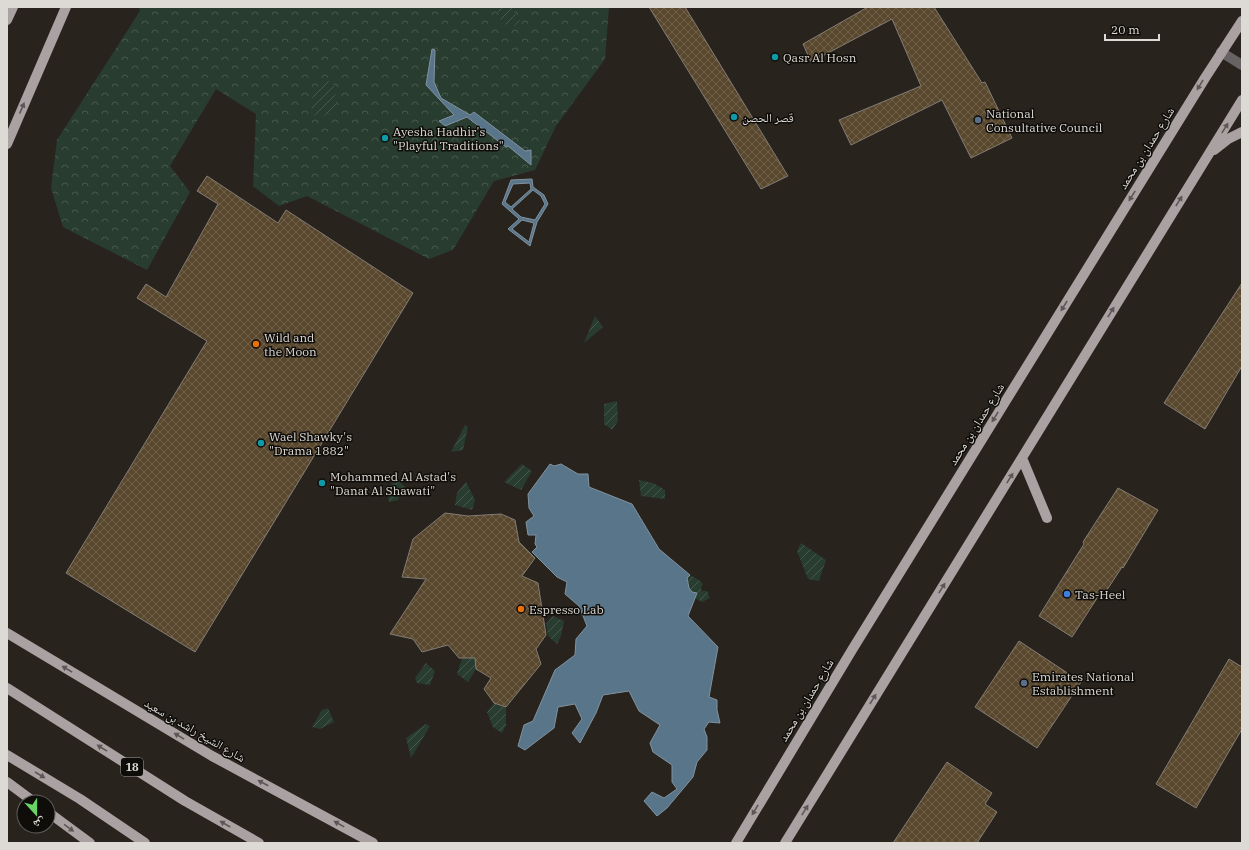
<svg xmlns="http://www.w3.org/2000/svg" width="1249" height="850" font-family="'IBM Plex Serif','Noto Naskh Arabic',serif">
  <defs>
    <pattern id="park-crowns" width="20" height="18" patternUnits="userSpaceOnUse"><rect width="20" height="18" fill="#283c2f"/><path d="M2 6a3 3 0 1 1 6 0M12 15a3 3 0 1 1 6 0" fill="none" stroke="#47584c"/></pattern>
    <pattern id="garden-furrows" width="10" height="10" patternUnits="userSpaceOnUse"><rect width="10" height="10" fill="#283c2f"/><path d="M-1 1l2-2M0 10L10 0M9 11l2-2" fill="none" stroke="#47584c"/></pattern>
    <pattern id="building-cross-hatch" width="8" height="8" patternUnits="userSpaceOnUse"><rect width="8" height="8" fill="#59472e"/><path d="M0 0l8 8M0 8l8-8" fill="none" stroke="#70614b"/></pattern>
  </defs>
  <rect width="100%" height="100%" fill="#29231e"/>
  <!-- park -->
  <path fill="url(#park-crowns)" d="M139,7h470l-4,52 -49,67 -21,44 -41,11 -41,69 -24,9 -122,-63 -28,10 -26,-20 3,-72 -40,-25 -46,77 20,26 -43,78 -84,-43 -12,-39 6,-48 83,-129z"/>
  <!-- garden -->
  <path fill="url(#garden-furrows)" d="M497,7h14l9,14 -6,5 -12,-2z
    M324,78l10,7 3,22 -19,13 -9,-17z
    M595,316l8,11 -19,16z
    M617,401l1,20 -6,9 -8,-6v-20z
    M465,425l3,2 -5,23 -12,2z
    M522,464l10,7 -11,19 -17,-8z
    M639,480l14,3 12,7v9l-24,-3z
    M400,481l5,7 -7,12 -9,2 -2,-11 6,-9z
    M466,482l9,18 -3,10 -17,-5 2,-12z
    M801,543l25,17 -7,21 -11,-2 -11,-28z
    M690,575l9,5 4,4 -2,4 1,3h5l3,7 -8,4 -7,-4 2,-5 -5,-1 -3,-4 -2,-10z
    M553,616l11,5 -3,15 -4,8 -9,-8 -2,-12z
    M462,658h13l1,11 -8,13 -11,-8z
    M426,663l9,8 -5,14 -13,-2 -2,-5z
    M494,703l12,4v18l-4,8 -9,-6 -6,-15z
    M328,708l6,14 -14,7 -8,-2 10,-17z
    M426,724l4,2 -19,32 -5,-20z"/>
  <!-- water -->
  <path fill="#59758a" stroke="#8193a0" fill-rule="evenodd" d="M432,49l3,1 -1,32 7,16 29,17 4,-3 51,39 6,-1v15l-23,-19 -2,1 -39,-30 -22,9 -6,-5 15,-6 -28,-30z
    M532,179l1,8 11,8 4,9 -11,18 -7,24 -22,-17 11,-10 -17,-15 9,-24zM530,183l1,6 -20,18 -6,-5 8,-18zM533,190l8,6 4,8 -10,16 -14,-3 -9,-8zM522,220l12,3 -5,19 -17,-13z
    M550,464l4,2 7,-2 17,10h10l1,13 43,17 27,45 31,26 -3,3 2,10 3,4 5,1 -9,23 30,31 -9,50 8,3v10l3,13 -11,-1 -5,7 3,8v13l-10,12 -4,15 -26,31 -10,8 -13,-15 8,-9 12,6 13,-9 -5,-7v-17l-19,-13 -3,-9 10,-18 -21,-14 -10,-20 -26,4 -7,18 -16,30 -8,-10 10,-14 -7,-15 -17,3 -4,21 -29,22 -7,-4 6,-21 9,-4 22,-51 20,-15 1,-16 11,-13 -8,-20 -14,-12 2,-12 -10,-5 -25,-25 5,-5 -2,-3 1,-9h-8l-2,-13 8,-6 -5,-8 -1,-14z"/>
  <!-- building -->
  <path fill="url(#building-cross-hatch)" stroke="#837d75" d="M649,7h36l103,169 -27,13z
    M868,7h66l48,76 3,-1 27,56 -41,20 -29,-58 -91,45 -12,-25 82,-34 -29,-67 -81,43 -8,-18z
    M207,176l71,47 8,-13 127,83 -218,359 -129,-79 141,-232 -70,-43 9,-14 20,13 52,-93 -21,-13z
    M1242,283v83l-37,63 -41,-26z
    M1118,488l40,22 -35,58 -1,-1 -19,29 -4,-1 -27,42 -33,-21 45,-72 -1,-2z
    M445,513l23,3 33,-2 14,6 4,22 16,16 -13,18 16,7 8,52 -10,14 5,15 -35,43 -12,-4 -10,-14 7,-11 -15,-9 -1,-11h-16l-11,-13 -26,7 -9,-13 -23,-5 36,-55 -24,-2 11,-38z
    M1019,641l62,41 -44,66 -62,-41z
    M1229,659l13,8v62l-46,79 -40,-24z
    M947,762l45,31 -7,11 12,8 -20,31h-84z"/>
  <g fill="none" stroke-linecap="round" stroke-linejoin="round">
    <!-- minor -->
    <path stroke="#676263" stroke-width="10" d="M1221,52l21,13"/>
    <!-- major -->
    <path stroke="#aaa1a2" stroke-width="10" d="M7,20l6,-13
      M7,144l59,-137
      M1214,150l14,-11 14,-7
      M1022,458l25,60
      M7,633l205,123 161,87
      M7,688l178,113 74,42
      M7,755l73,44 65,44
      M7,782l27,20
      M48,812l42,31
      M736,843l116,-193 353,-572 37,-57
      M785,843l457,-743"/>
  </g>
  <!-- one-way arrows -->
  <defs><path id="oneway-solid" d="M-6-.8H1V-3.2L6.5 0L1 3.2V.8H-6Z"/></defs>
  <g fill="#5c5756">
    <use href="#oneway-solid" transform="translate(1200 85) rotate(121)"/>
    <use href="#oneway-solid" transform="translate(22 108) rotate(-67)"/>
    <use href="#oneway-solid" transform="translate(1225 128) rotate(-58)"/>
    <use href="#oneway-solid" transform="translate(1132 196) rotate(122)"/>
    <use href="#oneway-solid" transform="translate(1179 201) rotate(-58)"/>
    <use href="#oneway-solid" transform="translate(1064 306) rotate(122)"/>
    <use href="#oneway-solid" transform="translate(1111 312) rotate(-58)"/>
    <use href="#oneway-solid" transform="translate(995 417) rotate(122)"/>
    <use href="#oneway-solid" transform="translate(1010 478) rotate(-58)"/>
    <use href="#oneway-solid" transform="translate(942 588) rotate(-58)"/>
    <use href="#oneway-solid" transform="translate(67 669) rotate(-149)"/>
    <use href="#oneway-solid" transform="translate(873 699) rotate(-58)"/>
    <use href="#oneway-solid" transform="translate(179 736) rotate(-149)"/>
    <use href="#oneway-solid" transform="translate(102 748) rotate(-148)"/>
    <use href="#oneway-solid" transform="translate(40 775) rotate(31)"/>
    <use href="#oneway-solid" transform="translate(263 783) rotate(-152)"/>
    <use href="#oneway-solid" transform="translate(755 810) rotate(121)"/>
    <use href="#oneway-solid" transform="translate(805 810) rotate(-58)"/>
    <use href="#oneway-solid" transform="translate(225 824) rotate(-150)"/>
    <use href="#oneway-solid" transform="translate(339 824) rotate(-151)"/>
    <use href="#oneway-solid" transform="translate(69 828) rotate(36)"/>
  </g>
  <!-- markers -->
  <g fill="#0f9aa8" stroke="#0f0d0a" stroke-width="1.5">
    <circle cx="775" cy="57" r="4"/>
    <circle cx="734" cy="117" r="4"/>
    <circle cx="385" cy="138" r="4"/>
    <circle cx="261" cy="443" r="4"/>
    <circle cx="322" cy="483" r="4"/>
  </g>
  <g fill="#5c6f8a" stroke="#0f0d0a" stroke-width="1.5">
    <circle cx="978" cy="120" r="4"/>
    <circle cx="1024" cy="683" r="4"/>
  </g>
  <g fill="#e8710a" stroke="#0f0d0a" stroke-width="1.5">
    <circle cx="256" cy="344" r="4"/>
    <circle cx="521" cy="609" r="4"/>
  </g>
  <circle fill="#3f7fe0" stroke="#0f0d0a" stroke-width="1.5" cx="1067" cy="594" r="4"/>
  <g text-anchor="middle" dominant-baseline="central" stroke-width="3" stroke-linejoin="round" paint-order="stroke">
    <!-- shield labels -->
    <rect fill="#0f0d0a" stroke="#9f9c98" stroke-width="1" x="121" y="758" width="22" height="18" rx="3"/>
    <g font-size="11" font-weight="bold" fill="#ddd9d5">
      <text x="132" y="767">18</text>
    </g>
    <!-- poi labels -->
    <g font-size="12" fill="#ddd9d5" stroke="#0f0d0a" text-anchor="start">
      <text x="783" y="57">Qasr Al Hosn</text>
      <text x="986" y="113">National<tspan x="986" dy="14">Consultative Council</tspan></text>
      <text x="742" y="117">قصر الحصن</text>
      <text x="393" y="131">Ayesha Hadhir's<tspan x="393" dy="14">"Playful Traditions"</tspan></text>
      <text x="264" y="337">Wild and<tspan x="264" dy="14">the Moon</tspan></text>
      <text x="269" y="436">Wael Shawky's<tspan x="269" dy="14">"Drama 1882"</tspan></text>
      <text x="330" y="476">Mohammed Al Astad's<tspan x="330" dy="14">"Danat Al Shawati"</tspan></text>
      <text x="1075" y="594">Tas-Heel</text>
      <text x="529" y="609">Espresso Lab</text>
      <text x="1032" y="676">Emirates National<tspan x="1032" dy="14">Establishment</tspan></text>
    </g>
    <!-- street labels -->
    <g font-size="12" fill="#ddd9d5" stroke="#0f0d0a">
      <text transform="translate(1146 148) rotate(-58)">شارع حمدان بن محمد</text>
      <text transform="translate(976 424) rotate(-58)">شارع حمدان بن محمد</text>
      <text transform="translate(806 700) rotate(-59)">شارع حمدان بن محمد</text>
      <text transform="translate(195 730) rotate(30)">شارع الشيخ راشد بن سعيد</text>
    </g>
  </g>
  <!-- border -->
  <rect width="1249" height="850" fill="none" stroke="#ddd9d5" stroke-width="16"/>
  <!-- north arrow -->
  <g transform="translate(36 814) rotate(159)"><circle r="19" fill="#0f0d0a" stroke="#615f5b"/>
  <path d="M0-3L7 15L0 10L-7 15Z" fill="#68d465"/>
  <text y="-6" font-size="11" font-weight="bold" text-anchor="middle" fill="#ddd9d5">ش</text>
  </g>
  <!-- scale -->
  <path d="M1105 34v6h54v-6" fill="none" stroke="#ddd9d5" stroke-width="2"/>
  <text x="1111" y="34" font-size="12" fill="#ddd9d5" stroke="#0f0d0a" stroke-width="3" paint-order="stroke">20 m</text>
</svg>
